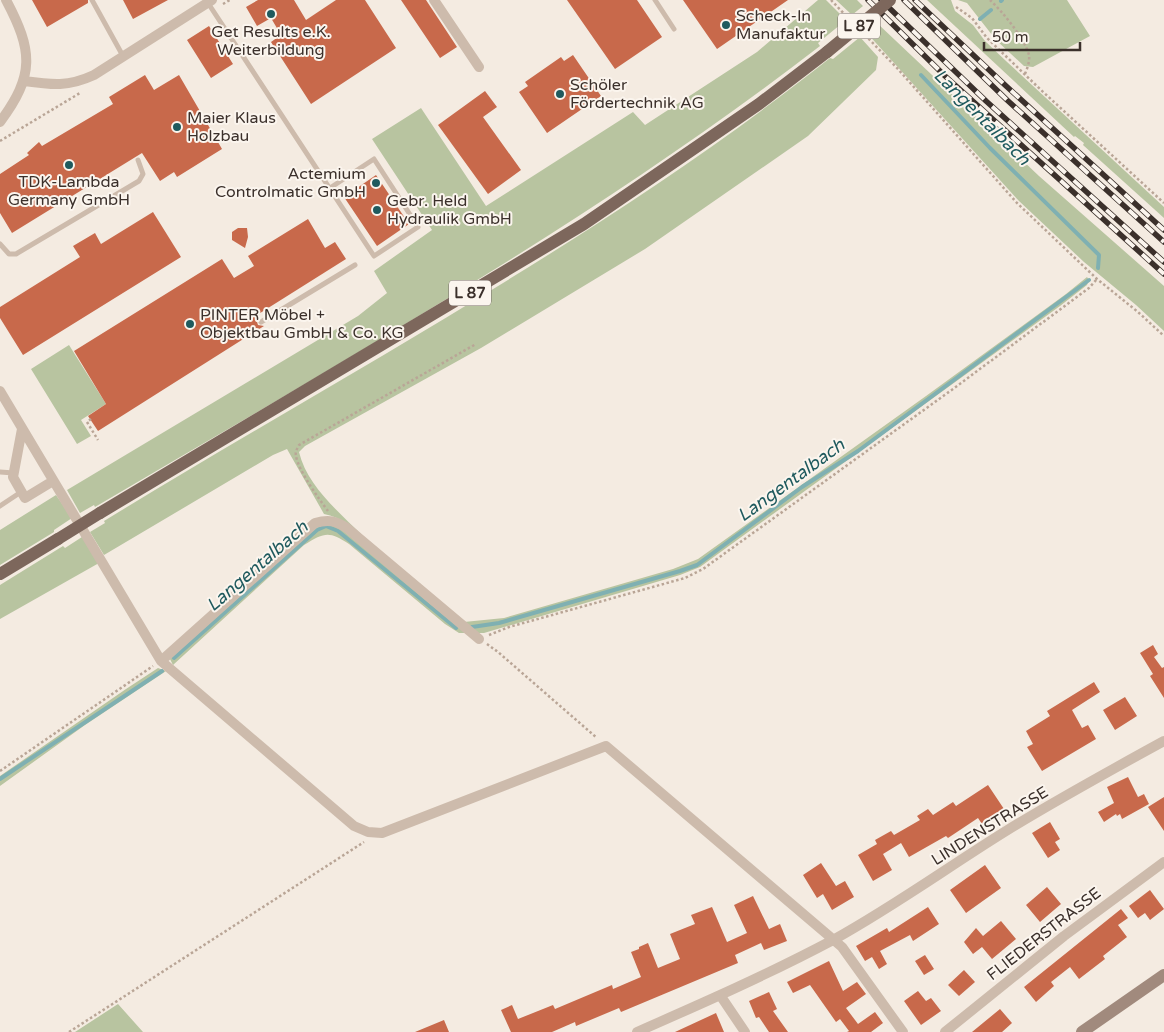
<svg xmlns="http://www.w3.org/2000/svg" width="1164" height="1032" font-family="'Varela Round',sans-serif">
  <rect width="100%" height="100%" fill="#f4ebe1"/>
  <!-- green -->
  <path fill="#b8c4a0" d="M818,0h8l20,20 -28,23 2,3c-227,175 -478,316 -725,461l-1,-2 -14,8 -13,-23 291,-174 29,-23 -13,-22 58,-41 -60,-91 49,-31 65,98 147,-94 12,13 112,-73z
    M836,0h21l6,6 -11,9z
    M927,0h24l4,11 18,14 12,16 21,20 158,146v11l-81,-73 1,-2 -9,-7 -1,1z
    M958,0h109l23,36 -57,31 -9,-1 -28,-26 -29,-37z
    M877,23l162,153 125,110v45l-28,-26 -52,-43 -65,-61 -153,-169z
    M860,37l18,20 -2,13 -68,66 -163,113 -164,99 -176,98 -6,6c8,34 41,61 65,85 -13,-10 -23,-20 -40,-23l-37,-65 -14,6 -169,100 -14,-23 15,-9 -1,-2c245,-150 501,-284 726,-463l3,1z
    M1087,277l2,3 -2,5 -27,21 -360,261 -20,8 -196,58h-6l-14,-11 40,-4 169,-49 25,-10 228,-163 140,-102z
    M69,345l37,59 -25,16 10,16 -14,8 -46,-75z
    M56,495l16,23 -18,12v2l-54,33v-35z
    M335,524l132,109h-8l-14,-9 -96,-80c-20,-13 -24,-12 -45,1l-131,120 -3,-6 1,-3 143,-128z
    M82,537l17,26 -99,56v-34l63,-39 2,2z
    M158,668l8,3 -81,54 -85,61v-10l126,-87z
    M118,1004l25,28h-68z"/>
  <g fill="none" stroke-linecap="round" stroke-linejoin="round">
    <!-- stream -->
    <path stroke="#7fb0b2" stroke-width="4" d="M1001,1l1,-1
      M980,19l11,-9
      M921,75l69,73 109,107 -1,13
      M472,627l27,-4 181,-52 17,-6 105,-78 56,-36 231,-171
      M174,658l143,-128 9,-4 12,5 118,97
      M0,779l162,-108"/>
  </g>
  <!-- building -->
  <path fill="#c8694b" d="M32,0h56v3l-41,24z
    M123,0h45l-35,19z
    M258,0h36l12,20 30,-20h29l31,48 -85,56 -40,-62 10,-7 -10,-17 -14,8 -11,-19z
    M401,0h25l31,47 -17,11z
    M567,0h70l25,37 -47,32z
    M683,0h105l-71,49z
    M209,26l24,38 -22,14 -24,-38z
    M573,55l28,41 -54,37 -28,-41 9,-6 -3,-4 36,-25 3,4z
    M145,75l9,15 25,-15 43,74 -45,28 -3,-5 -14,9 -18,-28 -130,80 -12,-20v-39l29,-19 -2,-2 12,-11 3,4 71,-42 -4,-7z
    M485,91l12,16 -14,10 38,53 -33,24 -50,-69z
    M376,175l33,49 -32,22 -33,-49z
    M153,212l28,45 -158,98 -23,-37v-11l80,-50 -7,-11 22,-13 6,11z
    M308,219l17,29 10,-6 11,17 -89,56 2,3 -2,4 1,3 6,1 -166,105 -10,-15 18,-12 -32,-53 148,-92 12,19 20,-12 -6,-10z
    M238,228h9l1,9 -3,11 -13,-8v-8z
    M1153,645l5,9 -4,3 8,11 2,-1v31l-14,-22 3,-2 -13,-21z
    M1094,682l6,10 -28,18 10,18 6,-3 8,14 -54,32 -15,-24 6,-3 -7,-13 24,-15 -3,-5z
    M1125,697l12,19 -22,14 -12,-20z
    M1128,777l10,20 6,-3 5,10 -27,15 -2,-5 -3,2 -1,-2 -12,8 -6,-10 16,-9 -7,-16z
    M988,785l16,24 -22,15 -4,-6 -30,20 -2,-2 -37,21 -8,-14 -18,11 9,16 -19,11 -15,-26 19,-11 -2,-4 16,-9 3,4 26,-15 -3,-4 11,-7 5,6 20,-13 3,4z
    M1164,797v34l-16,-24z
    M1050,822l10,17 -5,3 5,8 -12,8 -16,-25z
    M821,863l15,23 9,-5 9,16 -22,13 -9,-16 -6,4 -14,-23z
    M985,865l16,23 -35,25 -16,-23z
    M1047,887l14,17 -21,18 -14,-17z
    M1150,890l14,19 -14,11 -5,-7 -7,5 -9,-12z
    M753,896l16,33 11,-5 7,17 -23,9 -3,-7 -26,12 3,8 -117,49 -2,-4 -43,18 -1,-4 -23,10h-41l-10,-22 11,-5 6,14 35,-14 2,4 57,-24 1,4 28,-12 -10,-25 8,-3v-2l9,-4 10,25 22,-9 -10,-25 25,-10 -4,-9 21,-8 15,35 20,-9 -13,-28z
    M928,907l11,17 -26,17 -3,-6 -30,16 7,13 -8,5 -7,-12 -7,4 -9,-15 31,-18 2,4z
    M1121,909l7,9 -10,7 9,12 -24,19 2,3 -26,20 -9,-12 -19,15 3,4 -18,16 -12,-15z
    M1001,921l15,18 -24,20 -10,-12 -9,7 -9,-12 12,-14 7,8z
    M925,955l9,14 -10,6 -9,-14z
    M829,961l14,30 14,-9 9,12 -20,14 12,16 17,-12 8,11 -12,9h-24l2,-1 -9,-12 -4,3 -26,-37 -17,8 -6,-11z
    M964,970l11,12 -16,14 -11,-11z
    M918,991l8,10 5,-3 10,13 -20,14 -17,-24z
    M769,992l8,17 -4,2 15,21h-19l-10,-15 -3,1 -7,-17z
    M1000,1009l12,14 -10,9h-30z
    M716,1013l8,19h-49z
    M444,1020l5,12h-34z"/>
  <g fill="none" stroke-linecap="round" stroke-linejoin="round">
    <!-- path -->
    <path stroke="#b9a596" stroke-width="2.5" stroke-dasharray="2.5 2.5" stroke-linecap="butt" d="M831,0l18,19
      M990,0c12,11 35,39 39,55 1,6 -2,14 -4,19
      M223,4l7,-4
      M956,7l16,11 15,20 54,52 123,113
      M865,35l32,33 120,135 80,76 41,33 26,24
      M0,141l80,-48
      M91,419l-4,3 11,18
      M328,511c-9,-12 -30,-41 -32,-55 -1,-4 1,-7 3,-11l177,-101
      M489,635l20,-8 176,-49 18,-9 250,-180 136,-101 8,-9
      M487,644l11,8 99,86
      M0,771l153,-105
      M69,1032l295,-190"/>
    <!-- lane -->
    <path stroke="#cdbbac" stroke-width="5" d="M92,0l31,56
      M655,0l19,29
      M208,3l166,253 44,-29 -44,-68 -44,29
      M0,244l9,10h7l123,-73 4,-7 -5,-14
      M261,322l94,-57
      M0,472l14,1
      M0,506l21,-14"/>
    <!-- street -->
    <path stroke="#cdbbac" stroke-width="10" d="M434,0l45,67
      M24,81c29,4 44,6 70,-6l118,-75
      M0,122c35,-47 33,-71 6,-122
      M0,391l161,270 193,165 14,6 14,1 224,-87 236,201 61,85
      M22,429l-9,48 12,21 28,-17
      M161,661l154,-138c14,-4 21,-2 32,5l132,111
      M720,995l25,37
      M637,1032c66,-29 132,-58 196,-92 60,-33 115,-73 173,-109 52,-32 105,-61 158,-90
      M945,1032l119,-96 100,-74"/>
    <!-- secondary -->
    <path stroke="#a18a7d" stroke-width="12" d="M1082,1032l82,-57"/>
    <!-- primary -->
    <path stroke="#7d675c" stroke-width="12" d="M100,513l484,-289 175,-120 68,-52
      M0,574l58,-35"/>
    <!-- rail casing -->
    <g stroke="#3b302b" stroke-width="5.5">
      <path id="rail" d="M868,0l77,76 219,198
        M881,0l105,101 178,161
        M904,0l103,100 157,142
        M915,0l90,85 159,145"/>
    </g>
    <!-- rail -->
    <use href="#rail" stroke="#fbf5ee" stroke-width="4" stroke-dasharray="11" stroke-linecap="butt"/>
    <!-- primary-bridge -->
    <path stroke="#7d675c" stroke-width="12" d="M827,52l63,-52
      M58,539l42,-26"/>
  </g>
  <!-- markers -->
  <g fill="#1f5a5e" stroke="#fbf5ee" stroke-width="2">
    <circle cx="271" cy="14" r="5"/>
    <circle cx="726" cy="25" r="5"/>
    <circle cx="560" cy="94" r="5"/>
    <circle cx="177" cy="127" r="5"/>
    <circle cx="69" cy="165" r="5"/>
    <circle cx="376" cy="183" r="5"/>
    <circle cx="377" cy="210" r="5"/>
    <circle cx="190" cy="324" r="5"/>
  </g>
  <g text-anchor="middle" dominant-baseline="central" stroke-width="4" stroke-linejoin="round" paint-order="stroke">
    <!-- shield labels -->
    <g fill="#fbf5ee" stroke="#756b66" stroke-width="1">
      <rect x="838" y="13.5" width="42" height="25" rx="4"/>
      <rect x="449" y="280.5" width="42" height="25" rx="4"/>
    </g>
    <g font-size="15" font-weight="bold" fill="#3b302b">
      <text x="859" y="26">L 87</text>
      <text x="470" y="293">L 87</text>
    </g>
    <!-- poi labels -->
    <g font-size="16" fill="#3b302b" stroke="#fbf5ee" text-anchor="start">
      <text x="736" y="16">Scheck-In<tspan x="736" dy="18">Manufaktur</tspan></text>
      <text x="271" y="32" text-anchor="middle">Get Results e.K.<tspan x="271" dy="18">Weiterbildung</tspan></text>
      <text x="570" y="85">Schöler<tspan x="570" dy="18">Fördertechnik AG</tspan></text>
      <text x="187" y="118">Maier Klaus<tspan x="187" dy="18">Holzbau</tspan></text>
      <text x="366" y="174" text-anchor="end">Actemium<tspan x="366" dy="18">Controlmatic GmbH</tspan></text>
      <text x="69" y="182" text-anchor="middle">TDK-Lambda<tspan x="69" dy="18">Germany GmbH</tspan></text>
      <text x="387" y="201">Gebr. Held<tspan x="387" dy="18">Hydraulik GmbH</tspan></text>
      <text x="200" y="315">PINTER Möbel +<tspan x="200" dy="18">Objektbau GmbH &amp; Co. KG</tspan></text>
    </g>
    <!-- street labels -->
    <g font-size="16" fill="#3b302b" stroke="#fbf5ee">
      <text transform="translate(990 826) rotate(-32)">LINDENSTRASSE</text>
      <text transform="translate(1044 934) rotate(-38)">FLIEDERSTRASSE</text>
    </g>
    <!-- water labels -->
    <g font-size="18" font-style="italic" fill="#1f5a5e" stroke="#fbf5ee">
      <text transform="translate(982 117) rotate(45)">Langentalbach</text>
      <text transform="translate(791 480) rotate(-36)">Langentalbach</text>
      <text transform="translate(257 566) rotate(-41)">Langentalbach</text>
    </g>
  </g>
  <!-- scale -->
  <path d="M984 42v8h96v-8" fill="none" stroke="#3b302b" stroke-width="2.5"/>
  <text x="992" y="42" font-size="15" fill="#3b302b" stroke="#fbf5ee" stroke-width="4" paint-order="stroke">50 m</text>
</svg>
